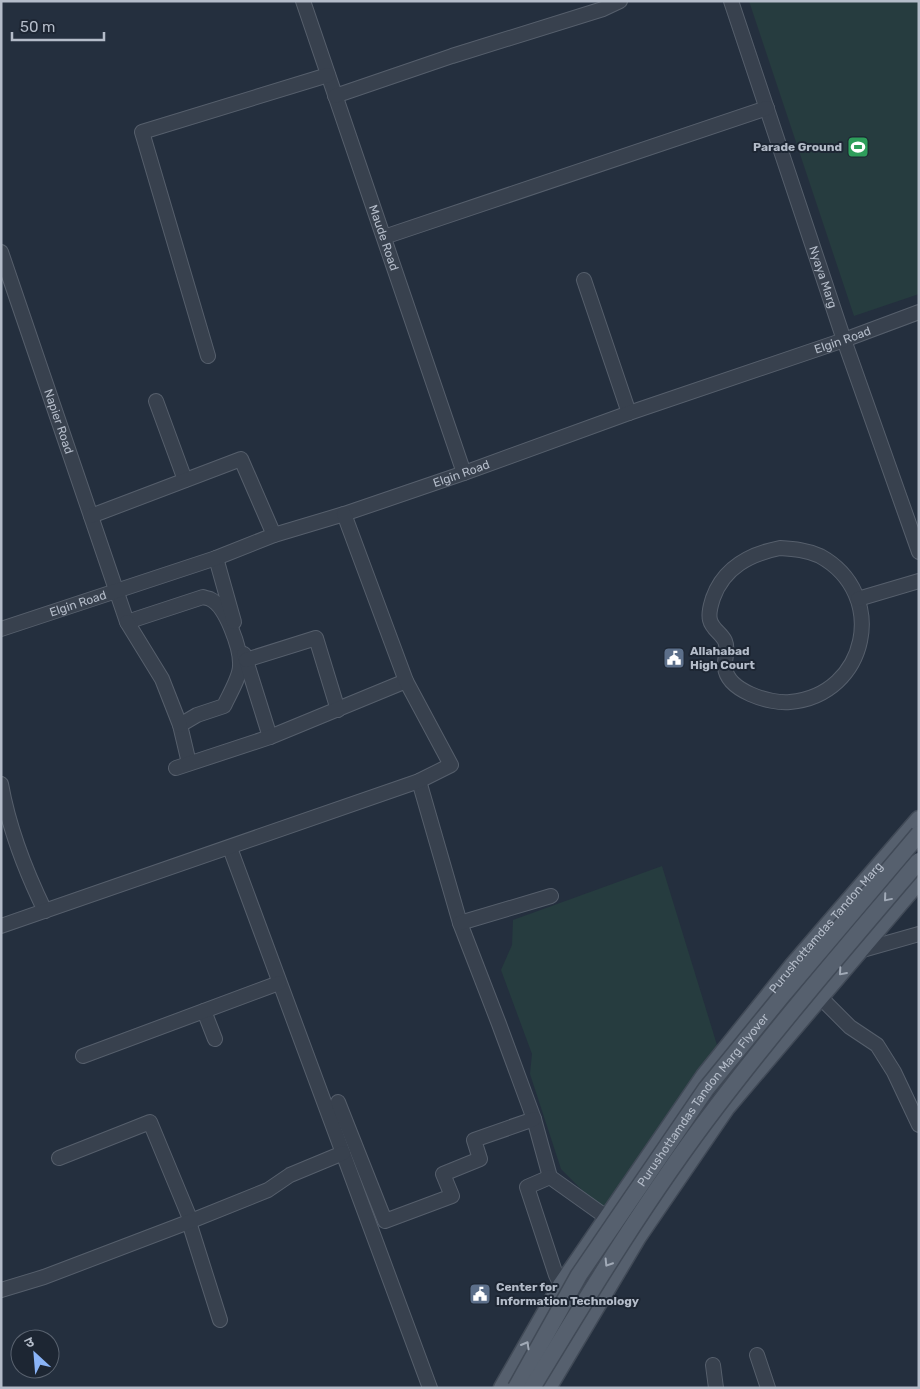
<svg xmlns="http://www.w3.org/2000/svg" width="920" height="1389" font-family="Rubik,'Noto Sans Devanagari',sans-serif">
  <rect width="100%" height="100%" fill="#242f3e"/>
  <!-- pitch -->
  <path fill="#263c3f" d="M749,1h170v293l-65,22z
    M662,866l59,192 -107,159 -27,-22 -26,-26 -31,-95 2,-20 -31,-84 11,-25 1,-25z"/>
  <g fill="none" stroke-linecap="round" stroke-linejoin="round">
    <!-- minor casing -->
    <g stroke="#565f6c" stroke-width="16">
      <g id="minor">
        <path id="s1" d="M303,1l161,472"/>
        <path id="s2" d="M731,1l113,339 75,212"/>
        <path d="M335,96l117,-40 151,-47 17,-8"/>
        <path d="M384,237l383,-129"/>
        <path id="s3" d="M1,252l126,370 76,-25c2,1 5,1 7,2 16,7 31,50 30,67 0,11 -11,29 -16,40l-27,9 -17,10 9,38"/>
        <path d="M584,280l45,133"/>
        <path d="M208,356l-66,-224 186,-57"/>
        <path d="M156,401l29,79"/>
        <path d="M91,516l150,-57 33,76"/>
        <path d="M780,548c14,1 27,2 40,8 69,38 48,139 -30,146 -20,2 -63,-11 -65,-35 -1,-8 4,-17 0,-26 -4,-8 -13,-12 -15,-21 -2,-8 1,-15 3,-22 11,-31 37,-44 67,-50z"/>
        <path d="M216,558l18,64"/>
        <path d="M858,599l61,-18"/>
        <path d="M127,622l35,57 18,46"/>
        <path id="s4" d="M1,629l215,-71 58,-23 70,-21 120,-41 165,-60 215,-73 75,-28"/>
        <path d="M244,654l26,83"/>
        <path d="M246,660l70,-22 22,72"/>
        <path d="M176,768l94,-31 136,-56"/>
        <path d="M419,781l41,142 39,101 35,95 16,58 66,47"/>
        <path d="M1,784c8,45 24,86 44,127"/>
        <path d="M230,848l200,540"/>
        <path d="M460,923l91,-27"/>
        <path d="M1,926l418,-145 32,-16 -45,-84 -62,-167"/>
        <path d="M859,951l60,-17"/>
        <path d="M820,997l30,30 27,18 17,27 25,53"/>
        <path d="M204,1011l11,28"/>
        <path d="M83,1056l196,-73"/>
        <path d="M338,1102l47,119 67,-25 -9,-22 37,-15 -6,-19 60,-21"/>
        <path d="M59,1158l91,-36 41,99"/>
        <path d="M550,1177l-23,10 29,88 5,10 25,31"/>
        <path d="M189,1222l31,98"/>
        <path d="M1,1290l43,-13 147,-56 77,-31 22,-15 53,-22"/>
        <path d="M757,1355l11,33"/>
        <path d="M713,1365l3,23"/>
      </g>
    </g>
    <!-- major casing -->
    <g stroke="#414a57" stroke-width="19">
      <g id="major">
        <path id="s5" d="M502,1388l59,-103 143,-209 89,-111 126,-146"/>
        <path d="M548,1388l90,-151 89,-130 192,-226"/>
      </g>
    </g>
    <!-- minor -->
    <use href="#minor" stroke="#38414e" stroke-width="14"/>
    <!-- major -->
    <use href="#major" stroke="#56606e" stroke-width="16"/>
    <!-- major-bridge casing -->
    <g stroke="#414a57" stroke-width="19" stroke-linecap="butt">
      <g id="major-bridge">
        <path id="s6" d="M516,1388l63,-113 127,-186 75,-92 138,-163"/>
        <path d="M532,1388c58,-96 117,-193 185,-282 64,-84 133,-164 202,-245"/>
      </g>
    </g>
    <!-- major-bridge -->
    <use href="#major-bridge" stroke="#56606e" stroke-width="16"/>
  </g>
  <!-- one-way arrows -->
  <defs><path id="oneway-chevron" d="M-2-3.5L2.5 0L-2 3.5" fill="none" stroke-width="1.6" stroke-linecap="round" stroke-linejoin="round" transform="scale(1.25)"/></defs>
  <g stroke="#a1aab7">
    <use href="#oneway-chevron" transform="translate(887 898) rotate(130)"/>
    <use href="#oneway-chevron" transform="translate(842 972) rotate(131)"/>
    <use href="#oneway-chevron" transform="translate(608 1263) rotate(122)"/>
    <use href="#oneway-chevron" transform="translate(526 1345) rotate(-60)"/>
  </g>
  <!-- icons -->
  <defs>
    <g id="stadium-square" transform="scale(1.125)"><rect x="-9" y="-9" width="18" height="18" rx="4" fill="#2e9e5b" stroke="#1d2633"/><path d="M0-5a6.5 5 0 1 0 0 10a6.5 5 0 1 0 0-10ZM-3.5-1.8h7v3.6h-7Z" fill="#fff"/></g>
    <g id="civic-square" transform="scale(1.125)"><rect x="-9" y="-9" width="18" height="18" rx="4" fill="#5c6f8a" stroke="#1d2633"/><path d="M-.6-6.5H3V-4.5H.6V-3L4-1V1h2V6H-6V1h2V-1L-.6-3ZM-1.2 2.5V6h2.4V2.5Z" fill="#fff"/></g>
  </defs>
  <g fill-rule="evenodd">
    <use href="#stadium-square" x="858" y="147"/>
    <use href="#civic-square" x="674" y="658"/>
    <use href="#civic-square" x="480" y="1294"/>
  </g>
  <g text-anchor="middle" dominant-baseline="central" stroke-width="4" stroke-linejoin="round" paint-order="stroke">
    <!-- poi labels -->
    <g font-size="12" font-weight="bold" fill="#b4bcc9" stroke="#1d2633" text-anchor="start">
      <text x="842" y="147" text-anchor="end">Parade Ground</text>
      <text x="690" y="651">Allahabad<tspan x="690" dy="14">High Court</tspan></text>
      <text x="496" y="1287">Center for<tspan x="496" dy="14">Information Technology</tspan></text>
    </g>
    <!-- street labels -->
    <g font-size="12" fill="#b4bcc9" stroke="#1d2633">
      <text stroke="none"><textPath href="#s1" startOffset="250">Maude Road</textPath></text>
      <text stroke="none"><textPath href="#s2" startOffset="291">Nyaya Marg</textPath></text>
      <text stroke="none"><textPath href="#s4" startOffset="890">Elgin Road</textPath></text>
      <text stroke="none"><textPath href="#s3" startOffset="179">Napier Road</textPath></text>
      <text stroke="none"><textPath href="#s4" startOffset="486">Elgin Road</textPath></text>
      <text stroke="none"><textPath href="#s4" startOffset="81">Elgin Road</textPath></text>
      <text stroke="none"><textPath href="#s5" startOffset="564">Purushottamdas Tandon Marg</textPath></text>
      <text stroke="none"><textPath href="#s6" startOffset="344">Purushottamdas Tandon Marg Flyover</textPath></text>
    </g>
  </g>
  <!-- border -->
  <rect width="920" height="1389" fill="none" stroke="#b4bcc9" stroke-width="5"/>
  <!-- north arrow -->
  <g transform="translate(35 1354) rotate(334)"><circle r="24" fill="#1d2633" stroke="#59626f"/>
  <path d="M0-4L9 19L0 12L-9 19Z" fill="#8ab4f8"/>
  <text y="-8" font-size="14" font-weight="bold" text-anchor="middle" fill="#b4bcc9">उ</text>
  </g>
  <!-- scale -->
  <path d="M12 32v8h92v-8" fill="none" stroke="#b4bcc9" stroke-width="2.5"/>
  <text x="20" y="32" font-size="15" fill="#b4bcc9" stroke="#1d2633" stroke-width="4" paint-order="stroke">50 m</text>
</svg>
